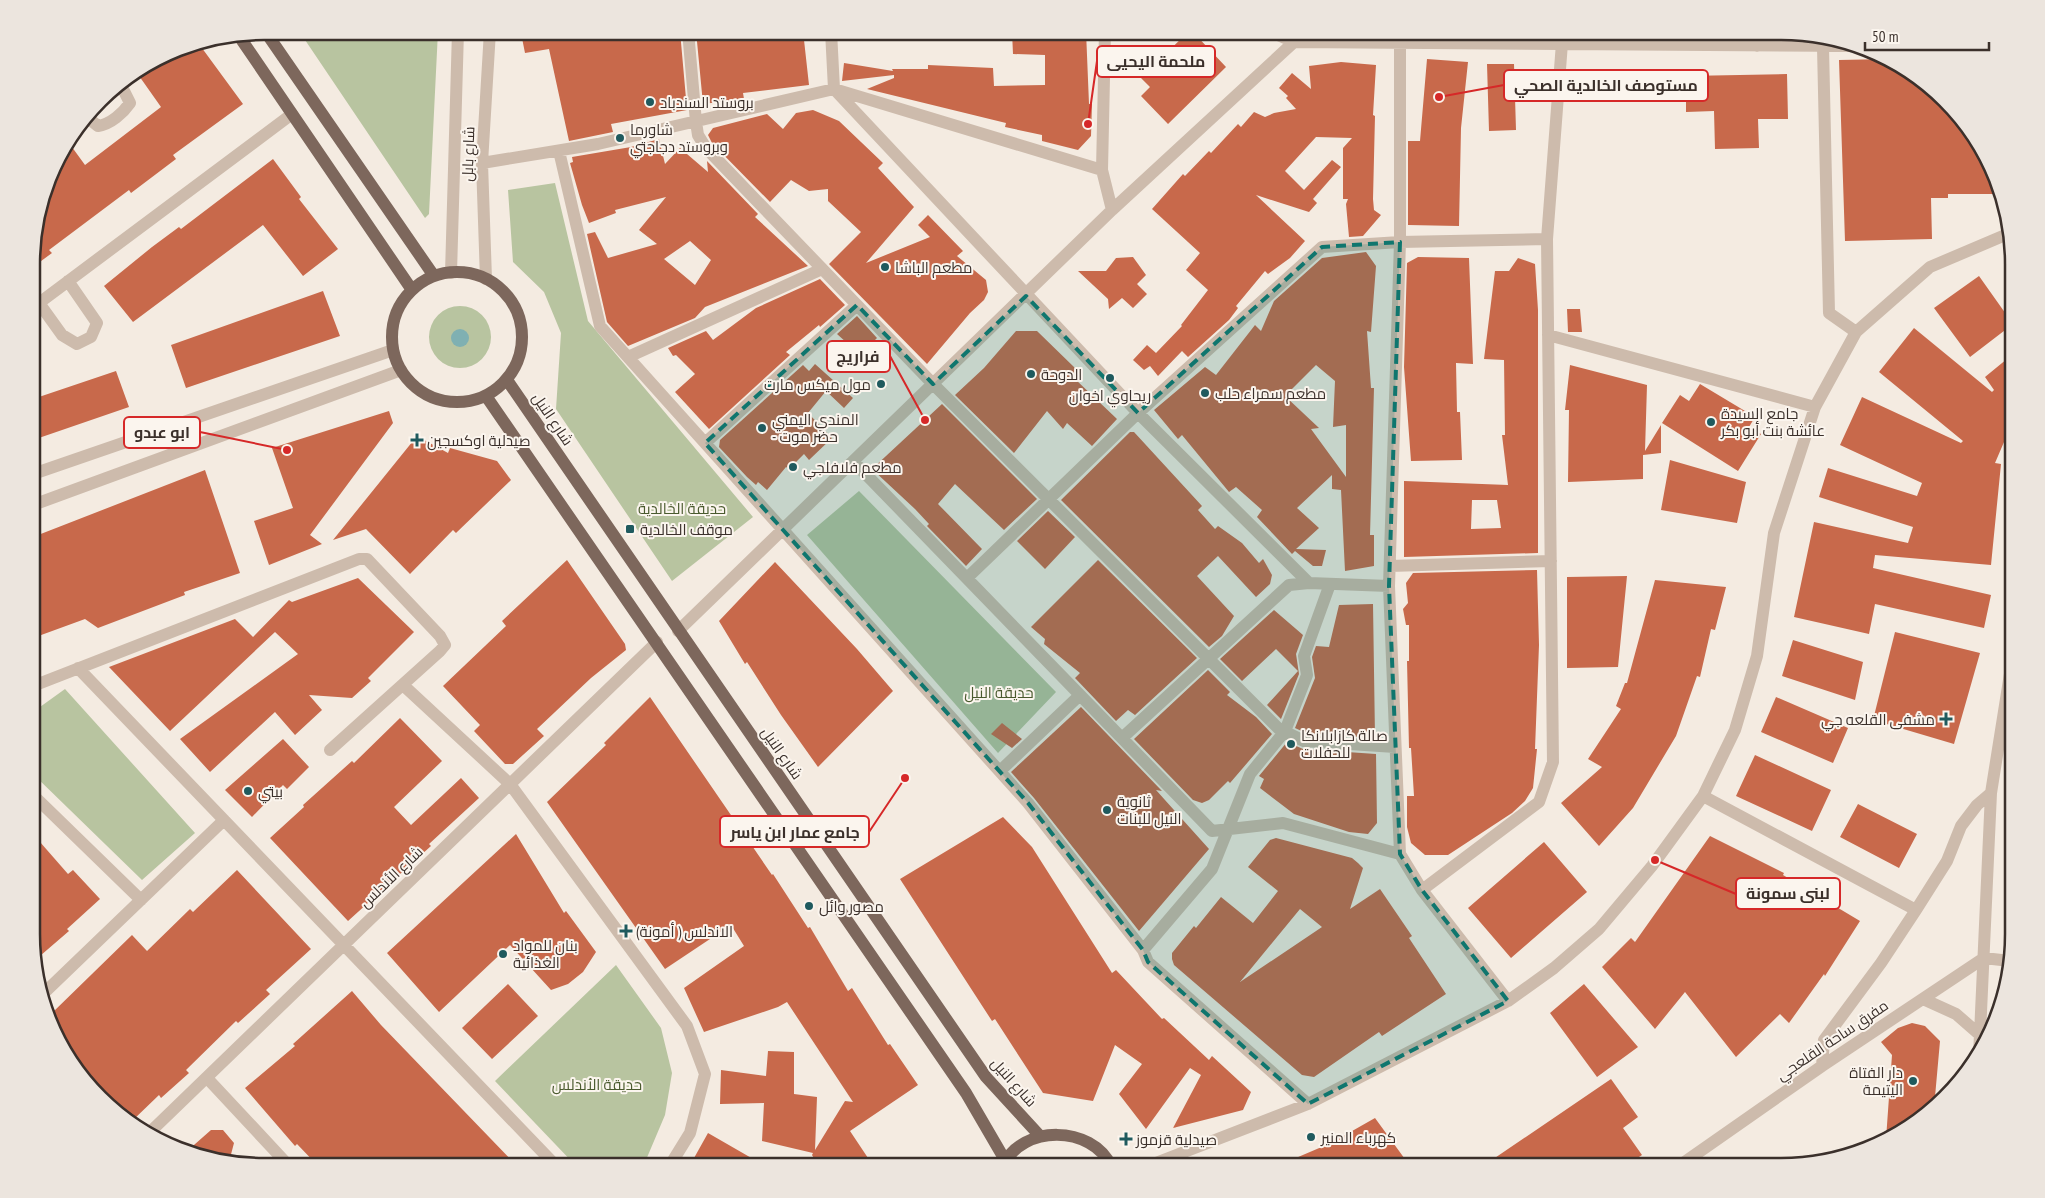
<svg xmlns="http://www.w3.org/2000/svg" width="2045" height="1198" font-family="'PT Sans Narrow',Cairo,sans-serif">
  <rect width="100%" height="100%" fill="#f4ebe1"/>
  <!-- green -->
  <path fill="#b8c4a0" d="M299,31h139l-9,183 -4,4z
    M1400,31h357v15l-357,-4z
    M555,183l33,138 165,196 -81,64 -116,-172 5,-76 -17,-41 -31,-30 -5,-72z
    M429 337a31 31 0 1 1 62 0a31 31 0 1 1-62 0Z
    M859,491l197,201 -58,61 -191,-218z
    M65,689l130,144 -53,47 -109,-106v-62z
    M616,965l45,63 11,45 -7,42 -22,52h-66l-82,-86z"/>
  <!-- water -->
  <path fill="#7fb0b2" d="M451 338a9 9 0 1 1 18 0a9 9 0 1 1-18 0Z"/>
  <!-- building -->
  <path fill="#c8694b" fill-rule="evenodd" d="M531,31h149l7,79 -76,14 2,8 -44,9 -20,-92 -24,4 -4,-20z
    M696,31h107l6,54 -66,8 1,6 -41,5z
    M1037,31h49l3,73h3l-1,32 -13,14 -36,-9v-6l-37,-8 1,-4 -139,-34 27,-11v-3l-52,6 2,-18 49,8 -1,-2h36v-4l65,3 1,18 51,-1v-30l-32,-1 -1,-22 25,2z
    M1189,31h3l34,36 -58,57 -27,-28 9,-9 -9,-9z
    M199,44l44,60 -70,51 3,4 -45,34 -2,-3 -80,60 3,3 -19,14v-33l22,-73 14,-18 16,22 76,-58 -24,-34 38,-24z
    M1427,59l41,3 -7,66 -2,98 -51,-1v-84h12z
    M1889,59l9,4 77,72 27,59h-54v4h-17l1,41 -87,2 -6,-181z
    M1341,62l35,3 -3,50 2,1 -2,83 1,11 7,5 -18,21 -14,1 -3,-33 2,-5h-5v-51l9,-10 -36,-1 -31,34 19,19 28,-30 9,7 -28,32 4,4 -8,9 -53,-17 49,46 -15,17 -22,16 -3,-3 -29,35 2,2 -9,12 -41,37 -6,-6 -24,25 -8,-10 -6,4 -11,-10 14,-15 9,8 26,-27 -1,-1 27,-35 -22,-20 14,-17 -48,-44 31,-35 2,2 24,-25 2,2 27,-29 3,3 13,-15 11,5 9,-4 22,-4 -10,-11 2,-2 -9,-8 13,-15 19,16 -2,-23z
    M1487,64h27l2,66 -27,1z
    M1787,74l1,45h-30l1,29 -44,1 -1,-38 -28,1v-36z
    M813,110l26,11 44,42 -5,5 36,39 -48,56 64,-26 -12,-12 10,-10 35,36 -6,5 29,24 2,12 -4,8 -14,13 -43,51 -98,-100 32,-32 -33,-31v-12l-19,2 -18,-11 -21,22 -58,-59 -4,-8 5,-7 54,-14 16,15 13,-16z
    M659,139l6,25 15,-16 28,24 -1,-11 51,53 -3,3 53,49 -103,41 -10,11 -67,28 -21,-24 -20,-88 8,-2 13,26 49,-14 -18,-14 27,-33 -51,13 1,3 -27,10 -7,-18 -12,-42 3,-1 -1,-5 59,-10zM690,241l21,19 -16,25 -31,-26z
    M273,159l28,38 -2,2 39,50 -35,27 -40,-51 -130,97 -29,-36 48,-39 27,-20 2,2z
    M1366,252l10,14 -5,66 -4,-1 4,57h3l-4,147h4v31l-29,5 -4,-81 -9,-1v-14l-35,33 22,20 -23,21 30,1 -4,16h-9l-18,-15 -3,3 -35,-37 5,-7 -26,-23 -7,5 -47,-57 -4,4 -24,-29 51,-43 11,8 39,-50 6,6 13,-30 48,-43zM1316,365l19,16 -2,46 13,-2v52l-35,-48 8,-1 -34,-32z
    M1133,257l13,18 -9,9 10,10 -14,14 -11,-10 -13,11 -1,-10 -30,-28h28l10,-13z
    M1418,257l51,1 4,106 -17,-1 1,49h3l2,48 -51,1 -7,-94 3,-104z
    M1518,258l17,6 3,46v243l-134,4v-76l104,4 -6,-50h3l-1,-75 -20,-1 11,-88h14zM1472,500h25l4,28 -30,1z
    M1979,276l34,48 -43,33 -36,-49z
    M820,279l25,26 -25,22 -1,-2 -33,27 4,3 -81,74 -34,-37 20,-18 -19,-19 -3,1 -5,-8 38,-17 7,9 43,-32z
    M323,291l17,45 -154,52 -15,-43z
    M1567,309h13l2,23h-14z
    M857,316l20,22 -8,8 -12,6 -20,-18z
    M1914,328l78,64 2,-2 -9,-13 28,-23v67l-18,42 6,1 -10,101 -116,-10 -2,13 118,27 -7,33 -109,-24 -6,30 -75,-17 20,-95 94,21 5,-16 -94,-30 9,-29 89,28 5,-13 -82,-38 22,-48 99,46 2,-2 -84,-69z
    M1016,331h21l38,37v11l42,40 -25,27 -25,-23 -4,6 -16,-18 -33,42 -59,-58 29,-27z
    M815,364l38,34 -9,10 -18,-17 -18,22 24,25 -23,22 -5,-6 -15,15 -3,-2 -19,23 -9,-8 -2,3 -9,-8 -28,-30 1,-7 83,-75 6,6z
    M1570,365l77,20 -2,66 16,-26v28l-18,2v24l-75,3 1,-72h-4z
    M116,371l13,36 -96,33v-41z
    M1700,384l55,33 -6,10 12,7 -23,37 -76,-48 18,-28 9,6z
    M942,404l95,95 -33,31 -49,-46 -17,20 44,45 -16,17 -39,-40 2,-2 -14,-15 -43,-40z
    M389,411l4,12 -83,112 12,9 -53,21 -15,-44 39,-13 -21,-60z
    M1130,432h4l68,74 -4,4 17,19 3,-3 24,17 17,20 4,-4 9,16 -2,9 -14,13 -38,-41 -21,20 37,40 -12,20 -13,11 -148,-147z
    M417,436l31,17 2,-5 47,13 14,19 -55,53 -3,-3 -43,44 -44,-45 -33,11z
    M1670,460l76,22 -9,41 -76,-13z
    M205,470l35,103 -56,19 1,3 -87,33 -13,-9 -52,19v-101z
    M1048,511l27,26 -30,32 -28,-28z
    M567,560l58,84 1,6 -35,28 -54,51 7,7 -31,28h-8l-31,-33 6,-6 -37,-39 63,-60 -4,-5z
    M1098,560l99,98 -62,57 -7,-5 -12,11 -41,-43 5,-5 -36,-29 1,-5 -14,-12z
    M775,562l82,87 36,42 -75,76 -37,-52 -34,-53 -2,2 -26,-43z
    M1537,570l2,75 -4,104h2l-4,39 -8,13 -13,12 -64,42h-23l-14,-12 -4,-16v-31h7l-3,-48h-2l-2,-87h2v-36h-3l-3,-16 5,-6 -2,-20 7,-10z
    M1627,576l-9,91 -51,1v-91z
    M358,578l56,54 -46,46 3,3 -19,17 -43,-3 13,15 -27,25 -20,-23 -65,60 -30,-33 118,-85 -23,-22 -105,99 -61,-64 126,-48 18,18 36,-37 3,2z
    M1655,580l71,7 -11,43 -4,-1 -11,48 -3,-1 -21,60 -43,72 -34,38 -38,-43 41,-36 -14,-8 33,-50 -5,-3 9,-23h2z
    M1373,604l2,134 -69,-5 -11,-5 20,-50 -3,-21 4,-11 13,1 10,-42z
    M1274,610l29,25 -7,19 3,20 -18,45 -14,-14 31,-34 -22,-22 -34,32 -22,-22z
    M1895,632l85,21 -26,91 -81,-24z
    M1793,640l70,22 -8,38 -73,-24z
    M1208,670l22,22 -3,3 29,22 16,17 -42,49 -2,-2 -19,19 -7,3 -9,-3 -59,-61z
    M650,697l122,178 1,-1 35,54 2,-1 38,64 4,-3 36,57 2,-1 28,41 -68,46 24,36h-55l-7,-12 1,-2 -51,-12 2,-38 -44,1 1,-34 45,6 2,-25 26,1v42l23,3 -2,53 30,-49 8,1 -66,-100 -9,5 -74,25 -20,-44 60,-42 -13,-21 -66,44 -118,-167 59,-57 -2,-2z
    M1776,697l72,31 -15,35 -72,-31z
    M1081,707l81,84 -6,-1 53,59 -70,82 -105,-133 -23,-26z
    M400,718l42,43 -48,46 17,18 50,-47 18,20 -50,46 2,2 -83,75 -78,-83 34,-31 -1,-2 49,-44 2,2z
    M1002,723l20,16 -10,9 -21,-14z
    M283,739l26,28 -22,22 -4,-4 -31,32 -27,-27z
    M1287,742l16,7 73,5 1,69 -9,11 -19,-2 -55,-18 -34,-26 4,-9 -5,-3z
    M1755,755l76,35 -19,41 -76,-35z
    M1858,804l59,30 -18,34 -59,-31z
    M1003,817l29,30 80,126 4,-3 46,49 2,-1 45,42 3,-4 39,36 -8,18 -70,18 28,-53 -11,-7 -44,61 -27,-35 23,-30 -27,-19 -22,56 -50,-8 -48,-74 -3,2 -92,-142z
    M33,834l35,40 5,-4 27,29 -33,30 2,2 -36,31z
    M516,834l48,79 2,-2 30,41 -13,20 -15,12 -17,6 -41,-45 -71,67 -52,-59z
    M1710,836l74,37 -1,2 77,46 -35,55 -1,-2 -35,49 -9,-9 -44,43 -51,-65 -30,37 -53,-62 29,-29 4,4z
    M1276,838l76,20 6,5 5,5 -13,41 30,-20 32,47 -3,2 37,56 -64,42 -3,-4 -65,45 -12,-2 -128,-110 -2,-6v-6l22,-27 2,2 25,-31 32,26 25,-32 -30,-24 22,-27zM1300,909l22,18 -82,55z
    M1544,842l43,50 -76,66 -43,-50z
    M237,870l74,79 -45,41 4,4 -32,29 -2,-2 -50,49 3,3 -28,25 -2,-3 -27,26 -62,-58 -18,-50 80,-78 15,16 43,-42 3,3z
    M508,984l30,32 -46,43 -30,-31z
    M1584,984l54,63 -41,30 -47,-64z
    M352,991l29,34 137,142h-199l-22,-23 -2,2 -50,-58 50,-42 -2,-2z
    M1912,1023l13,3 15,15 -6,67 -36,27 -12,4 6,-84 -11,-13 17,-14z
    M1611,1079l27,38 -15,11 19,27 -17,11h-142z
    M1375,1118l35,48h-133l54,-23z
    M211,1130h12l11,13 -5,19 -26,-3 -17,-7z
    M708,1133l59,34h-78z"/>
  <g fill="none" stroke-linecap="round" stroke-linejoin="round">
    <!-- minor -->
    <path stroke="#cdbbac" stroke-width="12" d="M688,31l8,91 2,13 8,13 227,236 346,345 25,12 91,6
      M831,31l3,58 304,324 171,170 80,3
      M1105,31l-3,139 10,40
      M1269,31l25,11 565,4
      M1400,31v211l-11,344 11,268 22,36 86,111
      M1757,46v-15
      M1823,47l6,266 27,19
      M88,118l10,8c13,-2 25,-13 32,-23l-10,-20
      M559,151l41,175 428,477 115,147 5,12 160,142
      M482,163l116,-19 236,-55 268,81
      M451,273l7,-242
      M486,279l-4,-116 8,-132
      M68,281l29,42 -6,14 -14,7 -15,-9 -23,-32 253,-189
      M1548,335l267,72
      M628,357l194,-88
      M705,443l152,-138
      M853,461l227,234 -80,76
      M33,474l360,-124
      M33,505l368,-135
      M1390,566l161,-5
      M967,578l171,-165 184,-166 78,-5 147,-3
      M678,631l434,-421 182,-168
      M78,668l479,499
      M403,685l107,99 177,242 18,48 -15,59 -21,34
      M33,686l326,-127h8l73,77 5,9 -5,6 -110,99
      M1080,695l132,136 71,-8 117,31
      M1122,738l167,-153 20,-2
      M33,795l108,105
      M1703,796l213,114
      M1422,890l117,-88 14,-40 -6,-523 15,-196
      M1143,950l69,-81 38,-95 35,-43 22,-56 -3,-19 26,-72
      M44,993l180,-173
      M1923,999l33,15 24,21
      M1979,1056l12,-263 22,-138
      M1822,1066l2,-26 57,-77 35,-53 31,-49 14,-35 16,-21 14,-12
      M207,1078l83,89
      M147,1135l510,-493
      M1148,1166l160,-62 200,-103 46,-33 45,-39 53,-63 51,-70 32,-66 22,-74 17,-123 41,-126 41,-75 74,-65 80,-34
      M1679,1166l143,-100 162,-108 26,3"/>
    <!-- major -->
    <path stroke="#7d675c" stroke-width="12" d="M265,31l169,245
      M239,36l173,254
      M392 337a65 65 0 1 1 130 0a65 65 0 1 1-130 0Z
      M507,380l479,697 54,59
      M486,396l480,697 39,67
      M1003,1166c19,-42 89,-41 108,0"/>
  </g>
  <!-- marked area -->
  <path fill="#0f766e" fill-opacity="0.2" stroke="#0f766e" stroke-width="4" stroke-dasharray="10 6" stroke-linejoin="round" d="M1400,242l-11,344 11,268 22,36 86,111 -200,103 -160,-142 -5,-12 -115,-147 -323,-360 152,-138 76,79 93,-88 112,117 184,-166z"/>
  <!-- markers -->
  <g fill="#1f5a5e" stroke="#fbf5ee" stroke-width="2">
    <circle cx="650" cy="102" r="5"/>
    <circle cx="620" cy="138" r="5"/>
    <circle cx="885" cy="267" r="5"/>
    <circle cx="1031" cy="374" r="5"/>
    <circle cx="1110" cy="378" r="5"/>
    <circle cx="881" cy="384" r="5"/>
    <circle cx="1205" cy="393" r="5"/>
    <circle cx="1711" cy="422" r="5"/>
    <circle cx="762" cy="428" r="5"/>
    <path d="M414.5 432.5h5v5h5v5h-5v5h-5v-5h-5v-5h5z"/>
    <circle cx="793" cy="467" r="5"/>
    <rect x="625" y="524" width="10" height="10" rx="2.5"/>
    <path d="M1943.5 711.5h5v5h5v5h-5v5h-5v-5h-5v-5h5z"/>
    <circle cx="1291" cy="744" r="5"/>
    <circle cx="248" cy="791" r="5"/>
    <circle cx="1107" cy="810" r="5"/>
    <circle cx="809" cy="906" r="5"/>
    <path d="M623.5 923.5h5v5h5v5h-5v5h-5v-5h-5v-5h5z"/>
    <circle cx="503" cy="954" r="5"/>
    <circle cx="1913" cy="1081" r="5"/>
    <circle cx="1311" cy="1137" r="5"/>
    <path d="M1123.5 1131.5h5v5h5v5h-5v5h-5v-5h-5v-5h5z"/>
  </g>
  <g text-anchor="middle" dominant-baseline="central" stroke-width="4" stroke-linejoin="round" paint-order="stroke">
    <!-- poi labels -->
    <g font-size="15" fill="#3b302b" stroke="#fbf5ee" text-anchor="start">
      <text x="660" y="102">بروستد السندباد</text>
      <text x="630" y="129">شاورما<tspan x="630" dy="17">وبروستد دجاجتي</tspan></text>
      <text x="895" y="267">مطعم الباشا</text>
      <text x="1041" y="374">الدوحة</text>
      <text x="871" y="384" text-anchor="end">مول ميكس مارت</text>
      <text x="1215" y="393">مطعم سمراء حلب</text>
      <text x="1110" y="395" text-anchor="middle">ريحاوي اخوان</text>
      <text x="1721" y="413">جامع السيدة<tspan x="1721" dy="17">عائشة بنت أبو بكر</tspan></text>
      <text x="772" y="419">المندي اليمني<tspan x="772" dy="17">- حضر موت</tspan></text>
      <text x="427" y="440">صيدلية اوكسجين</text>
      <text x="803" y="467">مطعم فلافلجي</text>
      <text x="640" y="529">موقف الخالدية</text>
      <text x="1935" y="719" text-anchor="end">مشفى القلعه جي</text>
      <text x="1301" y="735">صالة كازابلانكا<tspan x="1301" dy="17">للحفلات</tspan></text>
      <text x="258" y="791">بيتي</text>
      <text x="1117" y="801">ثانوية<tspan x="1117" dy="17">النيل للبنات</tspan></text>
      <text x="819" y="906">مصور وائل</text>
      <text x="636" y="931">الاندلس ( أمونة)</text>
      <text x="513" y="945">بنان للمواد<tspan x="513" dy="17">الغذائية</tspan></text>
      <text x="1903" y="1072" text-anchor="end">دار الفتاة<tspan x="1903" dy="17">اليتيمة</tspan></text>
      <text x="1321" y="1137">كهرباء المنير</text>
      <text x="1136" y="1139">صيدلية قزموز</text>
    </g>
    <!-- street labels -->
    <g font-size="15" fill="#3b302b" stroke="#fbf5ee">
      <text transform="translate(468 154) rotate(-88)">شارع بابل</text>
      <text transform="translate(553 419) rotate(56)">شارع النيل</text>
      <text transform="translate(782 753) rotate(55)">شارع النيل</text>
      <text transform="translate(391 877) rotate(-44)">شارع الأندلس</text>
      <text transform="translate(1832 1040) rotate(-34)">مفرق ساحة القلعجي</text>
      <text transform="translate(1014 1082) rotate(48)">شارع النيل</text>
    </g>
    <!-- park labels -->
    <g font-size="15" fill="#4a5a2e" stroke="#fbf5ee">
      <text x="682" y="508">حديقة الخالدية</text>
      <text x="999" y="692">حديقة النيل</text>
      <text x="597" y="1084">حديقة الأندلس</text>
    </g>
  </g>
  <!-- crop -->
  <path d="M0 0H2045V1198H0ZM264 40H1781A224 224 0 0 1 2005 264V934A224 224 0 0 1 1781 1158H264A224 224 0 0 1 40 934V264A224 224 0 0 1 264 40Z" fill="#ece5de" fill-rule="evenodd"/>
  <path fill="none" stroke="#3b302b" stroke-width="2.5" d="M264 40H1781A224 224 0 0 1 2005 264V934A224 224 0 0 1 1781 1158H264A224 224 0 0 1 40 934V264A224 224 0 0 1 264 40Z"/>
  <!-- callouts -->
  <path fill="none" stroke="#d62828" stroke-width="2" d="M1088 124L1097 61M1439 97L1504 85M925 420L890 356M287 450L200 432M905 778L869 832M1655 860L1736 894"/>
  <g fill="#d62828" stroke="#fbf5ee" stroke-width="2">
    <circle cx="1088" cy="124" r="5"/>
    <circle cx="1439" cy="97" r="5"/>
    <circle cx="925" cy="420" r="5"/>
    <circle cx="287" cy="450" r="5"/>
    <circle cx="905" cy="778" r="5"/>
    <circle cx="1655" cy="860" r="5"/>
  </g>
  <g fill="#fbf5ee" stroke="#d62828" stroke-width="2">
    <rect x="1097" y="46" width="118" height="31" rx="5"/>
    <rect x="1504" y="70" width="204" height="31" rx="5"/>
    <rect x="827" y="341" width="63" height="31" rx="5"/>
    <rect x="124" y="417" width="76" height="31" rx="5"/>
    <rect x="720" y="816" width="149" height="31" rx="5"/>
    <rect x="1736" y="878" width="104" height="31" rx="5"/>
  </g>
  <g font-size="16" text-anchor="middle" font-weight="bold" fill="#3b302b">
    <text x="1156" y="67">ملحمة اليحيى</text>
    <text x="1606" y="91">مستوصف الخالدية الصحي</text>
    <text x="858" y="362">فراريج</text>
    <text x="162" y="438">ابو عبدو</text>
    <text x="795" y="838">جامع عمار ابن ياسر</text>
    <text x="1788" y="899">لبنى سمونة</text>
  </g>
  <!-- scale -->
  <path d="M1865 42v8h124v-8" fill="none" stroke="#3b302b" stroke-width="2.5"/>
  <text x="1872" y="42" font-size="15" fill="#3b302b" stroke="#fbf5ee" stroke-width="4" paint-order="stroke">50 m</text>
</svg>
